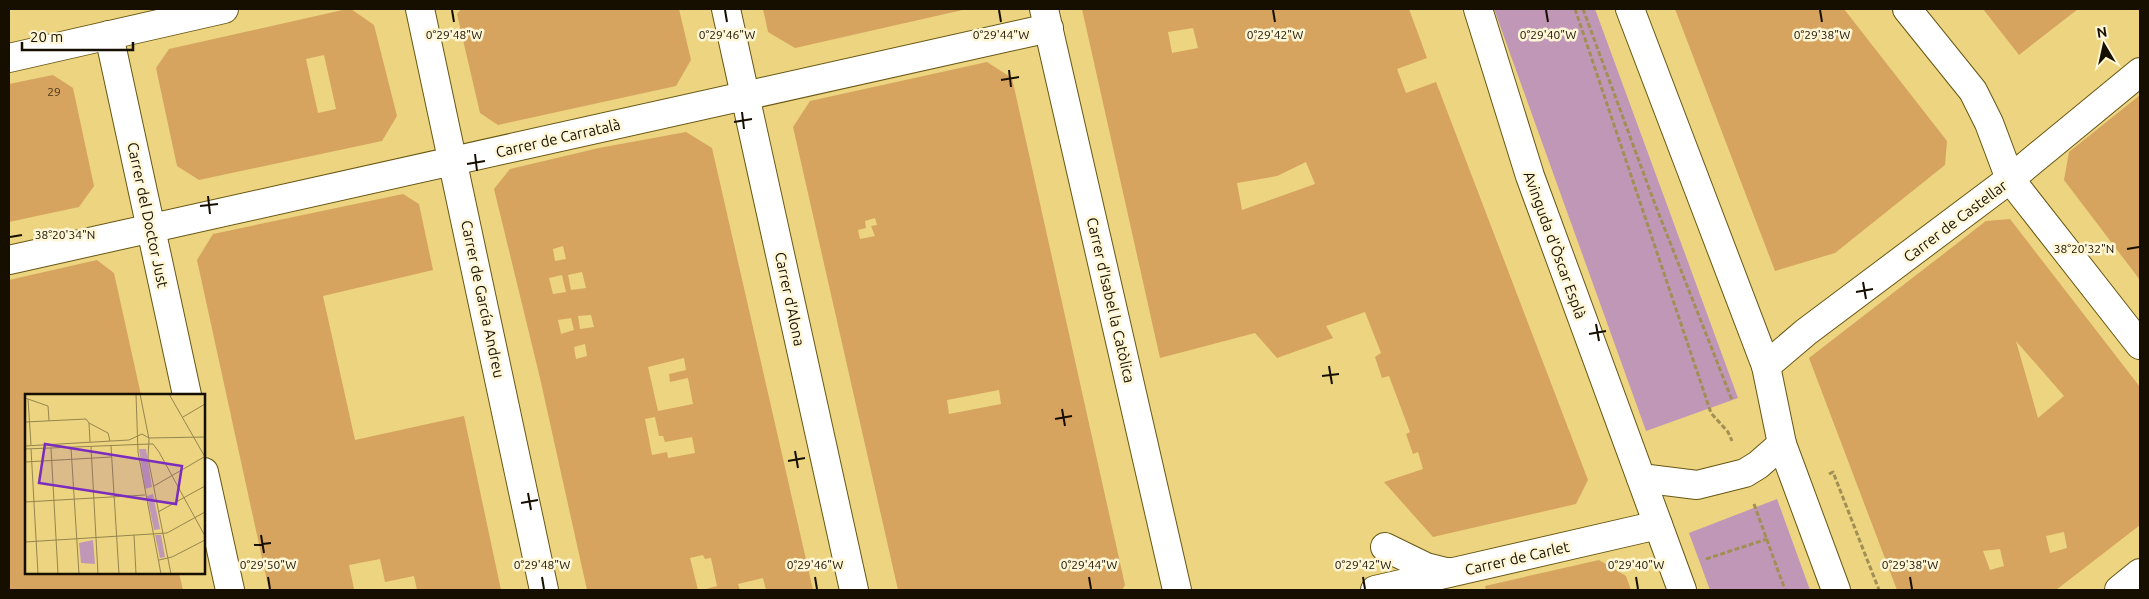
<svg xmlns="http://www.w3.org/2000/svg" width="2149" height="599" font-family="Ubuntu,sans-serif">
  <rect width="100%" height="100%" fill="#ecd480"/>
  <!-- green -->
  <path fill="#c097b7" d="M1494,9h101l143,389 -92,33z
    M1777,499l33,91h-100l-21,-57z"/>
  <!-- building -->
  <path fill="#d6a45f" fill-rule="evenodd" d="M347,9h4l23,16 23,91 -15,25 -183,39 -22,-14 -21,-98 13,-19zM324,55l12,54 -18,4 -12,-54z
    M461,9h218l12,51 -15,26 -178,39 -18,-12 -23,-99z
    M763,9h204l-172,39 -27,-16z
    M1082,9h327l18,49 -30,11 9,24 30,-11 152,398 -12,24 -143,33 -49,-55 39,-13 -5,-17 -5,2 -7,-20 4,-2 -21,-56 -7,2 -7,-21 6,-4 -16,-41 -39,14 7,12 -56,20 -22,-25 -95,25zM1193,28l5,20 -26,5 -4,-21zM1306,162l9,22 -73,26 -5,-27 40,-7z
    M1675,9h169l103,132 -2,24 -110,88 -60,18z
    M1983,9h95l-59,46z
    M987,62l25,16 113,507 -3,5h-224l-105,-463 17,-26zM875,218l2,7 -6,1 4,10 -15,3 -2,-9 8,-2 -1,-7zM999,390l2,14 -52,10 -2,-14z
    M53,75l20,13 21,98 -15,21 -70,15v-138z
    M2140,95v185l-76,-100 5,-28z
    M686,132l26,16 101,442h-47l-3,-12 -25,6 2,6h-38l15,-4 -6,-28 -6,1 -2,-4 -13,3 8,32h-111l-47,-212 -46,-189 16,-20 89,-21zM563,246l3,13 -11,2 -2,-12zM582,272l4,16 -15,2 -3,-15zM562,275l4,17 -13,2 -4,-16zM591,315l3,12 -14,2 -2,-13zM571,318l3,12 -13,4 -3,-14zM585,344l2,12 -11,3 -2,-12zM684,358l2,12 -17,4 1,8 18,-4 5,26 -35,7 -10,-44zM655,417l4,19h4l2,6 27,-5 3,16 -27,5 -1,-6 -15,3 -7,-36z
    M403,194l16,10 14,66 -110,26 32,144 109,-24 37,174h-84l-3,-14 -29,6 -5,-23 -31,6 5,24 -85,1 -72,-330 16,-26z
    M2010,219l130,168v138l-84,65h-159l-88,-232 177,-137zM2016,341l48,55 -26,22zM2064,532l3,16 -17,5 -4,-17zM2000,549l4,17 -14,4 -7,-19z
    M97,260l17,13 27,122h-115v178h153l4,17h-174v-310z
    M1599,560l27,16 5,14h-145l-1,-4z"/>
  <g fill="none" stroke-linecap="round" stroke-linejoin="round">
    <!-- minor casing -->
    <g stroke="#685713" stroke-width="30">
      <path id="minor" d="M420,9l124,581
        M726,9l128,581
        M1044,9l133,581
        M1907,9l66,82 16,32 21,56 130,166
        M109,35l78,360
        M9,260l1040,-232
        M1766,366l40,-34 204,-153 130,-107
        M204,472l26,118
        M1641,478l56,7 48,-12 13,-8 24,-21
        M1385,547l41,20 24,6
        M1375,590l283,-65
        M2119,590l21,-17"/>
    </g>
    <!-- major casing -->
    <g stroke="#685713" stroke-width="30">
      <path id="major" d="M1478,9l52,167 152,414
        M1630,9l136,357 16,78 54,146
        M9,58l215,-49"/>
    </g>
    <!-- path -->
    <path stroke="#a18f53" stroke-width="3" stroke-dasharray="5 2.5" stroke-linecap="butt" d="M1575,9l136,404 17,19 4,9
      M1583,9l70,190 79,201
      M1829,474l4,-2 46,118
      M1754,504l31,86
      M1706,559l61,-20"/>
    <!-- minor -->
    <use href="#minor" stroke="#fff" stroke-width="28"/>
    <!-- major -->
    <use href="#major" stroke="#fff" stroke-width="28"/>
  </g>
  <!-- ticks -->
  <path fill="none" stroke="#160f00" stroke-width="2" d="M452,10l2,12M725,10l2,12M999,10l2,12M1273,10l2,12M1546,10l2,12M1820,10l2,12M1009,70l2,17M1001,80l18,-3M742,112l2,17M734,122l18,-3M475,154l2,17M467,164l18,-3M208,196l2,18M200,206l18,-2M10,237l12,-2M2127,249l12,-2M1863,282l3,17M1856,292l17,-3M1596,324l3,17M1589,334l17,-3M1329,366l3,18M1322,376l17,-2M1062,409l3,17M1055,419l17,-3M795,451l3,17M788,461l17,-3M528,493l3,17M521,503l17,-3M261,535l3,18M254,545l17,-2M268,577l2,12M542,577l2,12M815,577l2,12M1089,577l2,12M1363,577l2,12M1636,577l2,12M1910,577l2,12"/>
  <g text-anchor="middle" dominant-baseline="central" stroke-width="5" stroke-linejoin="round" paint-order="stroke">
    <!-- number labels -->
    <g font-size="12" fill="#463418">
      <text x="54" y="91">29</text>
    </g>
    <!-- street labels -->
    <g font-size="15" fill="#160f00" stroke="#fff6d6">
      <text transform="translate(558 138) rotate(-13)">Carrer de Carratalà</text>
      <text transform="translate(148 215) rotate(78)">Carrer del Doctor Just</text>
      <text transform="translate(1955 221) rotate(-37)">Carrer de Castellar</text>
      <text transform="translate(1555 245) rotate(70)">Avinguda d'Òscar Esplà</text>
      <text transform="translate(483 299) rotate(78)">Carrer de García Andreu</text>
      <text transform="translate(790 299) rotate(78)">Carrer d'Alona</text>
      <text transform="translate(1111 300) rotate(77)">Carrer d'Isabel la Catòlica</text>
      <text transform="translate(1517 558) rotate(-13)">Carrer de Carlet</text>
    </g>
  </g>
  <!-- overview -->
  <g transform="translate(25 394)">
    <rect width="180" height="180" fill="#ecd480"/>
    <path d="M114,55h7l6,38 -7,2zM128,100l7,35 -6,1 -7,-34zM130,141h6l4,22 -5,1zM68,146l2,24 -14,-1 -2,-20z" fill="#c097b7"/>
    <path fill="none" stroke="#96854d" stroke-width="1" d="M111,0l2,58 23,122M115,0l9,45 -1,19 23,116M144,0l36,63M0,4l23,8 1,15M3,5l3,46M158,23l22,-13M0,28l61,-3 3,4 1,19M64,29l19,10 2,8M124,44l56,-1M124,50h4l6,8 46,84M0,52l104,-6 13,-6 7,4M86,52l8,128M66,53l7,127M26,54l7,126M46,54l8,126M0,55l124,-5M6,55l7,125M0,68l86,-5M129,92l50,-29M0,108l120,-7M133,118l47,-26M109,141l2,39M0,148l142,-9 38,-21M134,166l13,-3 33,-17"/>
    <path fill="#7b2cbf" fill-opacity="0.15" stroke="#7b2cbf" stroke-width="2.5" d="M20,50l137,22 -6,38 -137,-21z"/>
    <rect width="180" height="180" fill="none" stroke="#160f00" stroke-width="2.5"/>
  </g>
  <g font-size="12" text-anchor="middle" fill="#160f00" stroke="#fff6d6" stroke-width="5" stroke-linejoin="round" paint-order="stroke">
    <text x="454" y="39">0°29'48"W</text>
    <text x="727" y="39">0°29'46"W</text>
    <text x="1275" y="39">0°29'42"W</text>
    <text x="1548" y="39">0°29'40"W</text>
    <text x="1001" y="39">0°29'44"W</text>
    <text x="1822" y="39">0°29'38"W</text>
    <text x="65" y="239">38°20'34"N</text>
    <text x="2084" y="253">38°20'32"N</text>
    <text x="268" y="569">0°29'50"W</text>
    <text x="542" y="569">0°29'48"W</text>
    <text x="815" y="569">0°29'46"W</text>
    <text x="1089" y="569">0°29'44"W</text>
    <text x="1363" y="569">0°29'42"W</text>
    <text x="1636" y="569">0°29'40"W</text>
    <text x="1910" y="569">0°29'38"W</text>
  </g>
  <!-- border -->
  <rect width="2149" height="599" fill="none" stroke="#160f00" stroke-width="20"/>
  <!-- north arrow -->
  <g transform="translate(2104 45) rotate(351)" stroke="#fff6d6" stroke-width="4" paint-order="stroke">
  <path d="M0-4L9 19L0 12L-9 19Z" fill="#160f00"/>
  <text y="-8" font-size="14" font-weight="bold" text-anchor="middle" fill="#160f00">N</text>
  </g>
  <!-- scale -->
  <path d="M22 42v8h111v-8" fill="none" stroke="#160f00" stroke-width="2.5"/>
  <text x="30" y="42" font-size="15" fill="#160f00" stroke="#fff6d6" stroke-width="4" paint-order="stroke">20 m</text>
</svg>
